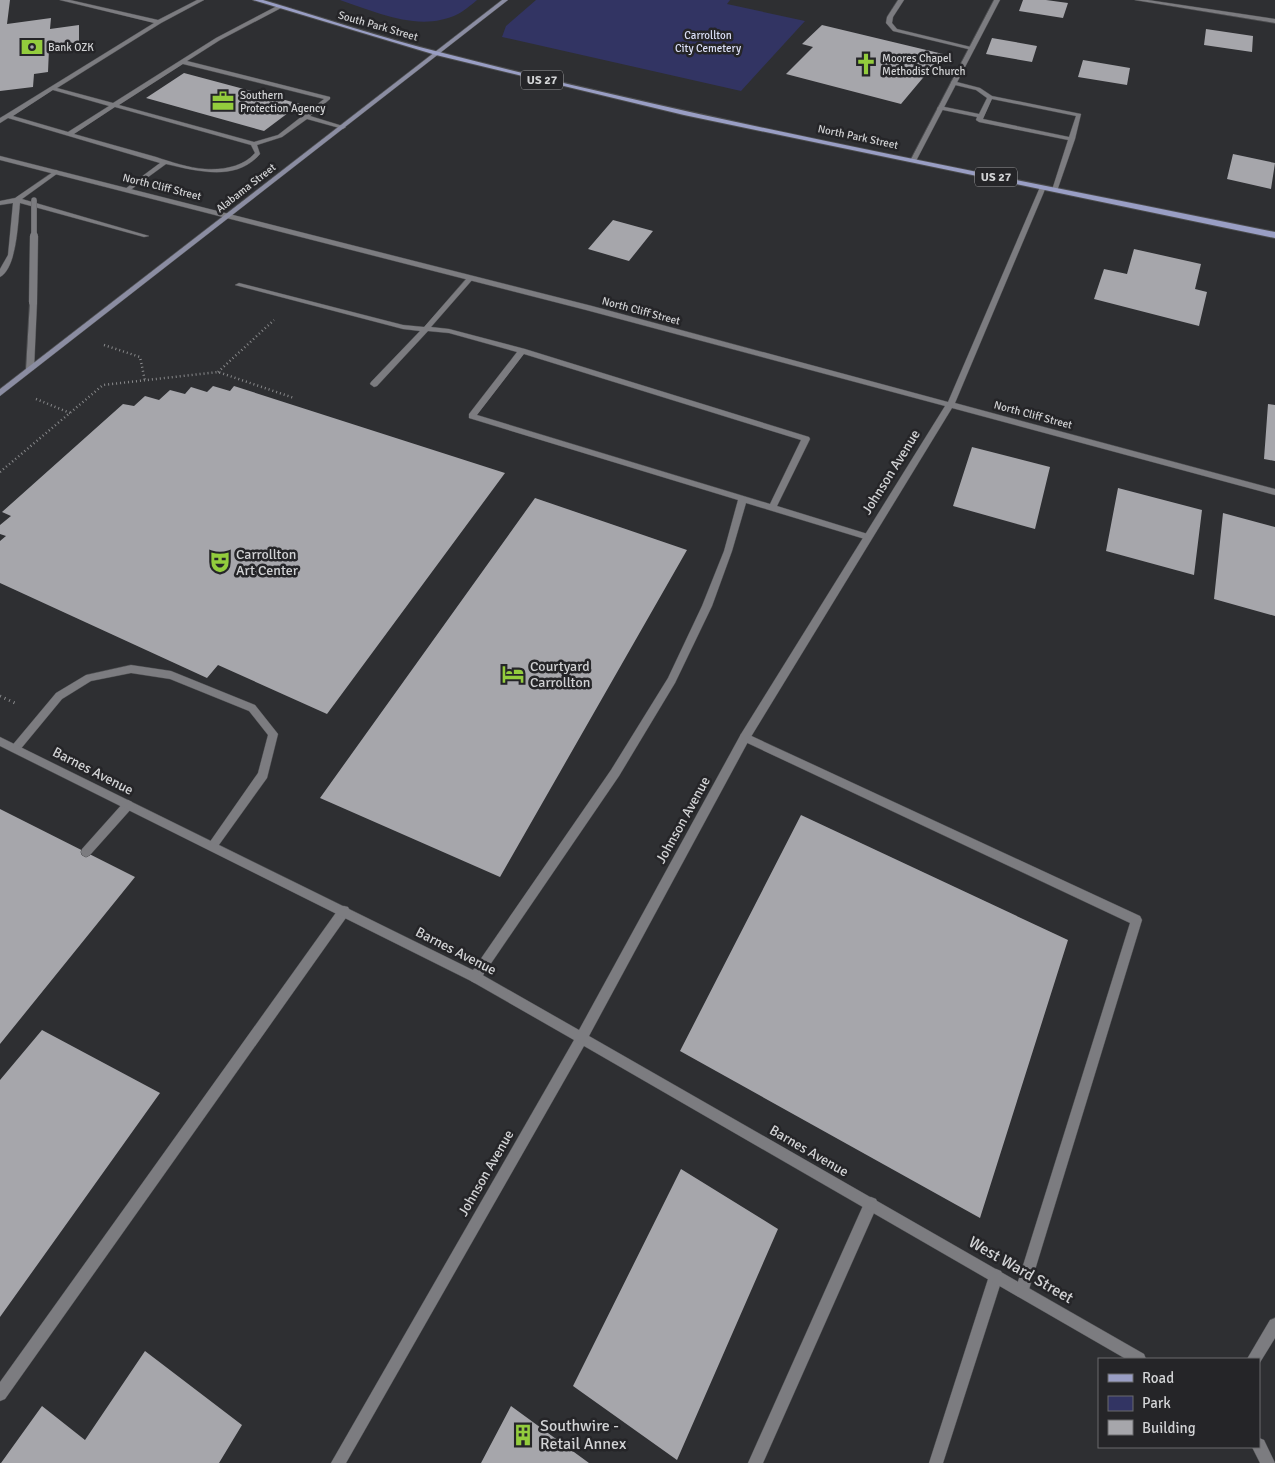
<svg xmlns="http://www.w3.org/2000/svg" width="1275" height="1463" font-family="Signika,sans-serif">
  <rect width="100%" height="100%" fill="#2e2f32"/>
  <!-- green -->
  <path fill="#323463" d="M340,0h137c-6,5 -13,11 -19,14 -38,19 -82,-2 -118,-14z
    M536,0h194l-3,4 78,17 -64,70 -239,-54 4,-11z"/>
  <!-- building -->
  <path fill="#a6a6ab" d="M0,0h10l-3,24 44,-6 -1,11 29,-4v21l-30,3 -1,23 -14,2 -1,13 -33,4z
    M1023,0h23l22,3 -5,15 -44,-7z
    M822,25l121,29 -42,50 -115,-30 27,-27 -11,-3z
    M1206,29l47,7 -1,16 -48,-7z
    M992,38l45,8 -5,16 -46,-8z
    M1083,60l47,8 -3,17 -49,-8z
    M184,73l116,31 -36,27 -118,-33z
    M1233,154l42,9 -4,26 -44,-10z
    M613,220l40,11 -24,30 -41,-12z
    M1134,249l67,15 -6,25 12,3 -8,34 -105,-27 10,-30 23,5z
    M213,386l17,5 4,-5 271,87 -178,241 -109,-49 -11,13 -207,-95v-42l6,-5 -6,-2v-9l11,-9 -9,-4 121,-108 11,2 11,-10 14,4 11,-10 15,4 6,-7 16,5z
    M1268,404l7,1v56l-11,-2z
    M972,447l78,20 -15,62 -82,-23z
    M1118,488l84,22 -8,65 -88,-24z
    M535,498l152,52 -187,327 -180,-79z
    M1223,513l52,14v89l-61,-17z
    M0,809l135,68 -135,167z
    M801,815l267,125 -88,278 -300,-167z
    M42,1030l118,63 -160,224v-237z
    M681,1169l97,60 -101,231 -104,-74z
    M145,1351l97,74 -23,38h-218l41,-57 43,34z
    M511,1406l78,57h-108z"/>
  <g fill="none" stroke-linecap="round" stroke-linejoin="round">
    <!-- service casing -->
    <g stroke="#4b4c4e" stroke-width="1">
      <path id="service" d="M60,0h10l88,20 39,-20h7l-43,23 -104,65 56,15 103,-65 61,-32h4v2l-61,32 -33,21 143,36v2l-20,17 36,11 -3,2 -36,-10 -25,18 -25,8 3,9c-24,28 -63,17 -94,10l-37,27h-4v-2l35,-26 -152,-45 -8,5v-5l5,-3 149,-92zM183,64l141,35 -46,36 -24,7 -135,-37zM53,90l56,16 -41,26 -55,-16zM115,107l136,38 4,8c-12,14 -32,17 -50,16 -16,-1 -34,-7 -49,-12 -27,-8 -55,-15 -82,-23z
        M898,0h6l-11,17 -1,6 5,6 78,19 -3,2 -79,-19 -7,-8 1,-6z
        M953,81l27,7 12,8 89,18 -6,25 -18,52 -5,-1 16,-50 -89,-18 -3,-2 1,-3 -39,-8 -1,-1 3,-2 39,8 8,-16 -11,-8 -25,-6v-2zM992,99l84,17 -7,21 -86,-18z
        M56,170l2,1v2l-36,26 127,37 -5,1 -124,-34c-2,18 -3,65 -20,74v-8l8,-14 5,-52 -13,2v-4l15,-3z
        M467,278l6,1 -42,48 18,2 76,20 284,88 1,2 -33,67 94,29 1,2 -4,3 -122,-37 -14,48 -20,55 -37,77 -56,93 -140,205 -4,2 -4,-2 -2,-4 2,-4 140,-203 57,-92 34,-72 22,-55 14,-51 -269,-82v-4l48,-62 -68,-19 -21,-2 -51,55 -3,1 -4,-3 1,-2 49,-51 -17,-2 -168,-44 4,-2 164,42 21,2zM524,354l277,86 -31,64 -293,-89z
        M30,300l7,2 -3,67 -4,2 -4,-2z
        M131,665l40,6 84,34 23,29 -11,44 -51,71 -4,2 -4,-2 -1,-3 51,-73 10,-38 -19,-24 -79,-32 -39,-6 -40,8 -29,18 -43,52 -4,1 -4,-1 -1,-3 46,-55 30,-18z
        M745,733l395,183 2,4 -115,376 -5,2 -5,-2 -2,-5 115,-368 -389,-183 -1,-3 1,-3z
        M128,800l4,2 1,3 -1,3 -42,47 -4,2 -4,-2 -1,-3 1,-3 42,-47z
        M344,906l4,1 2,4 -2,4 -343,484 -5,2v-19l340,-475z
        M871,1197l5,2 2,5 -115,259h-15l118,-264z
        M996,1269l5,2 2,5 -60,187h-14l60,-187 2,-5z
        M1275,1318v20l-16,26v-5h-12l23,-39z"/>
    </g>
    <!-- minor casing -->
    <g stroke="#4b4c4e" stroke-width="1">
      <path id="minor" d="M994,0h6l-84,161 -5,1 -1,-1z
        M1135,0h13l127,19v4z
        M0,156l592,150 356,96 92,-215 5,-1 1,1 -91,216 320,86v6l-323,-87 -203,332 -160,296 555,318 2,5h-20l-542,-313 -238,417h-15l243,-423 -103,-59 -471,-235v-9l479,236 100,57 162,-296 204,-328 -359,-96 -586,-150z
        M1259,1438l5,2 11,23h-15l-8,-16h7z"/>
    </g>
    <!-- secondary casing -->
    <g stroke="#4b4c4e" stroke-width="1">
      <path id="secondary" d="M502,0h6l-508,396v-7z"/>
    </g>
    <!-- primary casing -->
    <g stroke="#4b4c4e" stroke-width="2">
      <path id="primary" d="M253,0h10c60,18 120,38 180,53 275,71 554,122 832,179v6l-591,-123 -248,-60z"/>
    </g>
    <!-- path-far1 -->
    <path stroke="#88898b" stroke-width="2.5" stroke-dasharray="1 3" stroke-linecap="butt" d="M104,345l36,12 5,24
      M218,372l56,-52
      M36,399l34,14
      M0,472l103,-87 115,-13 76,26"/>
    <!-- path -->
    <path stroke="#88898b" stroke-width="3" stroke-dasharray="1 4" stroke-linecap="butt" d="M0,696l17,8"/>
    <!-- service -->
    <use href="#service" fill="#7c7c80" fill-rule="evenodd"/>
    <!-- minor -->
    <use href="#minor" fill="#7c7c80" fill-rule="evenodd"/>
    <!-- secondary -->
    <use href="#secondary" fill="#8b8da2" fill-rule="evenodd"/>
    <!-- primary -->
    <use href="#primary" fill="#999ec4" fill-rule="evenodd"/>
    <!-- service-bridge-far1 casing -->
    <g stroke="#4b4c4e" stroke-width="6" stroke-linecap="butt">
      <path id="service-bridge-far1" d="M34,237v-37"/>
    </g>
    <!-- service-bridge casing -->
    <g stroke="#4b4c4e" stroke-width="9" stroke-linecap="butt">
      <path id="service-bridge" d="M33,302l1,-66"/>
    </g>
    <!-- service-bridge-far1 -->
    <use href="#service-bridge-far1" stroke="#7c7c80" stroke-width="5.5"/>
    <!-- service-bridge -->
    <use href="#service-bridge" stroke="#7c7c80" stroke-width="8"/>
  </g>
  <!-- icons -->
  <defs>
    <g id="bank-bare" transform="scale(1.725)"><path d="M-6-4H6V4H-6ZM0-2.3a2.3 2.3 0 1 0 0 4.6a2.3 2.3 0 1 0 0-4.6Z" fill="#93cc3d" stroke="#252528" stroke-width="2.5" paint-order="stroke"/></g>
    <g id="church-bare" transform="scale(1.725)"><path d="M-1.2-6h2.4v3.5h3.3v2.4h-3.3V6h-2.4V-.1h-3.3v-2.4h3.3Z" fill="#93cc3d" stroke="#252528" stroke-width="2.5" paint-order="stroke"/></g>
    <g id="office-bare" transform="scale(1.725)"><path d="M-6-3h4V-5.5h4V-3h4V5H-6ZM-1-4.5V-3h2v-1.5ZM-6 0V1H6V0Z" fill="#93cc3d" stroke="#252528" stroke-width="2.5" paint-order="stroke"/></g>
    <g id="theatre-bare" transform="scale(1.725)"><path d="M-5-5.5Q0-4 5-5.5V0Q5 5 0 6Q-5 5-5 0ZM-3.3-2.5H-1v1.5H-3.3ZM1-2.5H3.3v1.5H1ZM-2.8 1Q0 5.5 2.8 1Z" fill="#93cc3d" stroke="#252528" stroke-width="2.5" paint-order="stroke"/></g>
    <g id="hotel-bare" transform="scale(1.725)"><path d="M-6-4.5h1.5V1H6V5H4.5V3h-9V5H-6ZM-4 0a1.8 1.8 0 1 1 3.6 0ZM.5 0V-2.5h3Q6-2.5 6 0Z" fill="#93cc3d" stroke="#252528" stroke-width="2.5" paint-order="stroke"/></g>
    <g id="building-bare" transform="scale(1.725)"><path d="M-4-6H4V6H1V3H-1V6H-4ZM-2.5-4.3h1.7v1.8h-1.7ZM.8-4.3h1.7v1.8H.8ZM-2.5-1h1.7V.8h-1.7ZM.8-1h1.7V.8H.8Z" fill="#93cc3d" stroke="#252528" stroke-width="2.5" paint-order="stroke"/></g>
  </defs>
  <g fill-rule="evenodd">
    <use href="#bank-bare" x="32" y="47"/>
    <use href="#church-bare" x="866" y="64"/>
    <use href="#office-bare" x="223" y="101"/>
    <use href="#theatre-bare" x="220" y="562"/>
    <use href="#hotel-bare" x="513" y="674"/>
    <use href="#building-bare" x="523" y="1435"/>
  </g>
  <g text-anchor="middle" dominant-baseline="central" stroke-width="5" stroke-linejoin="round" paint-order="stroke">
    <!-- far-street labels -->
    <g font-size="11" fill="#d2d3d5" stroke="#252528">
      <text transform="translate(378 26) rotate(16)">South Park Street</text>
      <text transform="translate(858 137) rotate(12)">North Park Street</text>
      <text transform="translate(162 187) rotate(14)">North Cliff Street</text>
      <text transform="translate(246 188) rotate(-38)">Alabama Street</text>
      <text transform="translate(641 311) rotate(15)">North Cliff Street</text>
      <text transform="translate(1033 415) rotate(15)">North Cliff Street</text>
    </g>
    <!-- far-park labels -->
    <g font-size="11" fill="#dbdff6" stroke="#252528">
      <text x="708" y="35">Carrollton<tspan x="708" dy="13">City Cemetery</tspan></text>
    </g>
    <!-- far-poi labels -->
    <g font-size="11" fill="#d2d3d5" stroke="#252528" text-anchor="start">
      <text x="48" y="47">Bank OZK</text>
      <text x="882" y="58">Moores Chapel<tspan x="882" dy="13">Methodist Church</tspan></text>
      <text x="240" y="95">Southern<tspan x="240" dy="13">Protection Agency</tspan></text>
    </g>
    <!-- shield labels -->
    <g fill="#252528" stroke="#9e9fa1" stroke-width="1">
      <rect x="521" y="70.5" width="42" height="19" rx="4"/>
      <rect x="975" y="167.5" width="42" height="19" rx="4"/>
    </g>
    <g font-size="12" font-weight="bold" fill="#d2d3d5">
      <text x="542" y="80">US 27</text>
      <text x="996" y="177">US 27</text>
    </g>
    <!-- street labels -->
    <g font-size="14" fill="#d2d3d5" stroke="#252528">
      <text transform="translate(891 472) rotate(-58)">Johnson Avenue</text>
      <text transform="translate(93 771) rotate(27)">Barnes Avenue</text>
      <text transform="translate(683 820) rotate(-61)">Johnson Avenue</text>
      <text transform="translate(456 951) rotate(27)">Barnes Avenue</text>
      <text transform="translate(809 1151) rotate(30)">Barnes Avenue</text>
      <text transform="translate(486 1173) rotate(-60)">Johnson Avenue</text>
    </g>
    <!-- poi labels -->
    <g font-size="14" fill="#d2d3d5" stroke="#252528" text-anchor="start">
      <text x="236" y="554">Carrollton<tspan x="236" dy="16">Art Center</tspan></text>
      <text x="530" y="666">Courtyard<tspan x="530" dy="16">Carrollton</tspan></text>
    </g>
    <!-- near-street labels -->
    <g font-size="16" fill="#d2d3d5" stroke="#252528">
      <text transform="translate(1021 1270) rotate(30)">West Ward Street</text>
    </g>
    <!-- near-poi labels -->
    <g font-size="16" fill="#d2d3d5" stroke="#252528" text-anchor="start">
      <text x="540" y="1426">Southwire -<tspan x="540" dy="18">Retail Annex</tspan></text>
    </g>
  </g>
  <!-- legend -->
  <rect x="1098" y="1358" width="162" height="90" fill="#252528" stroke="#6a6b6d"/>
  <rect x="1108" y="1374" width="25" height="8" fill="#999ec4" stroke="#6a6b6d"/>
  <text x="1142" y="1383" font-size="15" fill="#d2d3d5">Road</text>
  <rect x="1108" y="1396" width="25" height="15" fill="#323463" stroke="#6a6b6d"/>
  <text x="1142" y="1408" font-size="15" fill="#d2d3d5">Park</text>
  <rect x="1108" y="1420" width="25" height="15" fill="#a6a6ab" stroke="#6a6b6d"/>
  <text x="1142" y="1433" font-size="15" fill="#d2d3d5">Building</text>
</svg>
